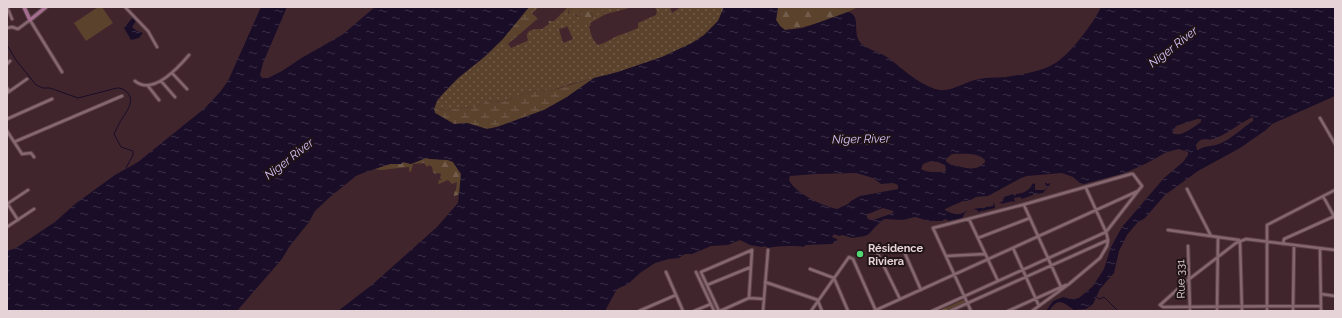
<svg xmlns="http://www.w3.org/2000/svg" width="1342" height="318" font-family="Raleway,sans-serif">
  <defs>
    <pattern id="grass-dots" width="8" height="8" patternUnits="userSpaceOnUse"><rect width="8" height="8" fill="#5a422d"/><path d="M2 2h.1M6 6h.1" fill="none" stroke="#725c4b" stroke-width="1.8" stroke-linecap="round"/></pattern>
    <pattern id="forest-firs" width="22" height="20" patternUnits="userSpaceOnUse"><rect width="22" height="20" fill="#5a422d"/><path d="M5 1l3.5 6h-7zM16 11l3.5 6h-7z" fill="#725c4b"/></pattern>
    <pattern id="wetland-marsh" width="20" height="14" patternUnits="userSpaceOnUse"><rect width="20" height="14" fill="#5a422d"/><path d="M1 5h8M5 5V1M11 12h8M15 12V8" fill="none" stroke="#725c4b"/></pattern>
    <pattern id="park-crowns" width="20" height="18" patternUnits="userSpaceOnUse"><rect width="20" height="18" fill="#5a422d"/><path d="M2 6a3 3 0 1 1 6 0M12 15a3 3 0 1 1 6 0" fill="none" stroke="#725c4b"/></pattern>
    <pattern id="water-ripples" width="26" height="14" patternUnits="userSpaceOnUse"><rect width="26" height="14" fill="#190d27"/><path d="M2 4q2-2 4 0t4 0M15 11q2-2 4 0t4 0" fill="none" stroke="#3a2f46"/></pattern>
  </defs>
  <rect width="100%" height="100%" fill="#41252d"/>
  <!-- grass -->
  <path fill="url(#grass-dots)" fill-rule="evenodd" d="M568,7v7l3,-2 -1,-1 2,-3h3v7l3,2 1,-4 5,-1v3l-3,-1v8c4,3 8,-1 12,-3l-1,-6 -2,-2 14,-4h29l-27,7 -16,9 1,2 -2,2c2,7 3,13 9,18l6,-2 13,-7 9,-3 12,-5v-5l18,-8 1,-4 -2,-4h15l2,6 9,-6h43l-6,14 -14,14 -12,8 -30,14 -44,15 -47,12 -21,7 -10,-1 -13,3 -22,8 -19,1 -12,5 -16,1 -10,2 -14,-1c9,-23 32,-36 49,-51 6,-5 11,-10 16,-16l3,-1 6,3 3,4 16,-7 1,-1c-5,-11 8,-11 14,-11l7,-5 -1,-3h6zM567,26l6,13 -10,4 -4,-14 5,-1z"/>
  <!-- forest -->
  <path fill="url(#forest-firs)" d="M569,7h35v2l-7,5 -5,-3h-1l2,8 -5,4h-6l-3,-2 2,-7 3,1v-3l-5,1v4l-6,-4 2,-5h-3l-2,3 2,4h-3l-1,-7z
    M778,7h80c-24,12 -47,20 -73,23l-5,-4 -4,-6z
    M425,158l23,2 5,2 8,12 -1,20 -6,2v-4l2,-2 1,-8 -5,2 -4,-4 -9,4 -1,-1 1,-3h3l-2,-2 1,-4 -3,-1 -3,1 -2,-2 -1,-5 -3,-2 -2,2 -3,-4 -11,1 -2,8 -2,-1v-4h-1l-27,3 -8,-1 17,-5h9l4,-2 8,2z"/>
  <!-- wetland -->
  <path fill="url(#wetland-marsh)" d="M529,7h10l-7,6 6,6 -2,1 -28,24 -6,-2h-3z
    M594,78l-27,19 -23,13 -47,17 -10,2 -20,-6 -13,1 -19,-11 -1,-4 14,1 10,-2 16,-1 12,-5 19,-1 22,-8 13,-3 10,1z"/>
  <!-- park -->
  <path fill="url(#park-crowns)" d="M966,299l1,3 -20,9h-9z"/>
  <!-- garden -->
  <path fill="#5a422d" d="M98,7h4l11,16 -27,18 -12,-18z"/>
  <!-- water -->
  <path fill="url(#water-ripples)" fill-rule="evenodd" d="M261,7h26l-24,56 -3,12 2,3h6l14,-7 21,-14 39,-22 33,-28h154l-27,33 -19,18 -25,20 -21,22 -3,9 1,4 19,11 13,-1 20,6 10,-2 47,-17 23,-13 27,-19 24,-6 44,-15 30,-14 12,-8 14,-14 6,-14h54l-2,13 4,6 5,4 18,-2 45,-16c15,3 2,24 15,33 7,5 16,7 24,12 15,11 30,26 48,32 15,5 30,-8 44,-10 8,-2 18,-1 27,-2 14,-2 31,-5 44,-11 17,-7 43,-42 51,-59h234v89l-63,28 -6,6 -26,18 -42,23 -33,24 -20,23 -8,5 -10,12 -8,16 -5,22 -14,16 -7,15 -7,5 -12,1c-11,-8 -16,-13 -25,1h-3l7,-10 10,-4 7,2 9,-1 14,-12 11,-17 7,-22 11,-20 42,-49 19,-16 5,-7v-3l-9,-3 -12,3 -20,11 -22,10 -41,11 -4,-1 -7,-6 -11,-4 -35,3 -6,2 -33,18 -12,1 -7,4h-6l-18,8v1c7,4 15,7 22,0l-5,8 -13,3 -4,-2 -3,2h-13l-14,-4 -12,3 -19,-1 -9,8 -6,7 -4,2 -13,2 -9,-3 -4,1 -5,-2 -2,3 5,2v3h-3l-2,2 -26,1 -3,2c-4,-2 -30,-1 -35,1l-3,-2 -3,1 -12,-2 -10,-5 -12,5 -17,1 -19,8h-7l-6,4 -10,1 -14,4 -15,10 -12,11 -11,5 -12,22h-267l35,-27 64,-57 21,-24 3,-29 -8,-12 -5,-2 -18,-1 -4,-1 -15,6 -8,-2 -2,2h-11l-27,9 -7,3 -26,21 -15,14 -6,11 -20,25 -7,12 -45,52h-230v-60l9,-3 39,-26 20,-18 40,-29 23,-13 67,-54 15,-16 8,-11zM1253,117v4c-11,7 -21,18 -34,23 -8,3 -14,1 -21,6h-1l-1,-5c6,-9 9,-4 17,-6 14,-4 26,-16 40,-22zM1197,119h4v3c-8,5 -20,16 -29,11l4,-7zM952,154c9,0 26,-2 33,6v2c-7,8 -15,7 -24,5 -6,-2 -11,-1 -15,-6v-2zM931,161l7,1 7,3 1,5 -2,2c-8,0 -17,1 -23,-3l2,-5zM856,173l17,5 8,6 12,-1 5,2v4l-38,7 -9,5 -3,3 -11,5c-15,-3 -42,-16 -48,-29l1,-4 25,-2zM883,208l10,3v2l-20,7h-3l-3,-2v-3l1,-1z
    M133,17l3,4 -4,6 5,4 6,2 -4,5 -8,2 -7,-12z
    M1035,183v7h9l3,-2 -2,-5h2v1l4,-1 -8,10 -7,1 -1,-1 -2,2 -11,4 -2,-2 -6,1 1,4c-5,-2 -11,3 -16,1l4,-2 1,-4 9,-3 2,2 1,-2c6,0 15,-4 16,-10l4,-1z
    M994,202l1,6 -17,4 -1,-2 -4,-1 20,-3z"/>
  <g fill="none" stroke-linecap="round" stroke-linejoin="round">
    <!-- stream -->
    <path stroke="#190d27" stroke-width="1" d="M7,45l9,15 20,25 7,3h7l28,10 39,-10c4,0 6,1 9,3 11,10 -1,22 -6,31 -2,4 -4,8 -6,12l7,13 12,4v4l-7,13
      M1096,297l3,2 5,-2 14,14"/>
    <!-- street casing -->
    <g stroke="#594147" stroke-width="4.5">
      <path id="street" d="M7,7l5,12
        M125,7l23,24 9,16
        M7,28l5,-1 6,2 12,-9 32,52
        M7,64l3,-3
        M172,73l15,16
        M135,81c18,15 43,-13 54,-26
        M161,81l14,16
        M148,86l11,14
        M7,88l2,3
        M7,93l20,-14
        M1320,118l15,26
        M7,119l45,-20
        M7,131l15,23 9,-1 3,4
        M14,142l108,-46
        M1187,189l24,47
        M1323,196l12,22
        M7,203l11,17
        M7,204l21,-14
        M1024,205l37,82
        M969,219l29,62
        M7,227l27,-18
        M1168,230l71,10 1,2 2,69
        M978,238l52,-20
        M1283,244l1,-5 51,-23
        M1188,246l2,65
        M1013,248l26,58
        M903,249l18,41
        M1320,249l1,62
        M876,250l24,49
        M946,256l39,-2
        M810,269l24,9 14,33
        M666,272l17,39
        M696,272l18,39
        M765,282l53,18
        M707,285l44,-18
        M1321,294l14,2
        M818,301l4,10
        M1321,306l-158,1 -3,-2 28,-25 48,-37 10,-4 89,11
        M639,311l37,-16
        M694,311l17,-7
        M719,311l-18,-39 51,-22 -3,48
        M720,311l29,-13 15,1
        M763,311l5,-61
        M811,311l38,-54 4,2 23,52
        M874,311l264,-120 -32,41 -174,79
        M950,311l158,-71
        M971,311l-38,-83 89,-23 109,-31h2l9,12 -4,5
        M1008,311l58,-26
        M1032,311l37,-27 31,-26 7,-12 1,-6 -2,-8 -20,-44
        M1217,311l1,-74
        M1267,311v-86l68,-35
        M1293,311l1,-66"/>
    </g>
    <!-- secondary casing -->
    <g stroke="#594147" stroke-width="5.5">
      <path id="secondary" d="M24,7l6,13 16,-13"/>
    </g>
    <!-- street -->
    <use href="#street" stroke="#87676f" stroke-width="2.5"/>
    <!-- secondary -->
    <use href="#secondary" stroke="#a56d8f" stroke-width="3.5"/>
  </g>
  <!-- markers -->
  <circle fill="#53d673" stroke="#1f1316" stroke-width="1.5" cx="860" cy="254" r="4"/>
  <g text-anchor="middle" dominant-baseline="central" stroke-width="4" stroke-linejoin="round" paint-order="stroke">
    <!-- poi labels -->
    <g font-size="11" font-weight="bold" fill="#e6d3d7" stroke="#1f1316" text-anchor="start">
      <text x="868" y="248">Résidence<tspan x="868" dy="13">Riviera</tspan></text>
    </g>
    <!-- street labels -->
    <g font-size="11" fill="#e6d3d7" stroke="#1f1316">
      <text transform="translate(1181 279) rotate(-91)">Rue 331</text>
    </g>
    <!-- water labels -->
    <g font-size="12" font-style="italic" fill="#dac3fd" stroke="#1f1316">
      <text transform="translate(1173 47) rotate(-38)">Niger River</text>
      <text transform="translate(861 139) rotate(-1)">Niger River</text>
      <text transform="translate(289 159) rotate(-38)">Niger River</text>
    </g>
  </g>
  <!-- border -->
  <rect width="1342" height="318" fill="none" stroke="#e6d3d7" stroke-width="16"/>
</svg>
